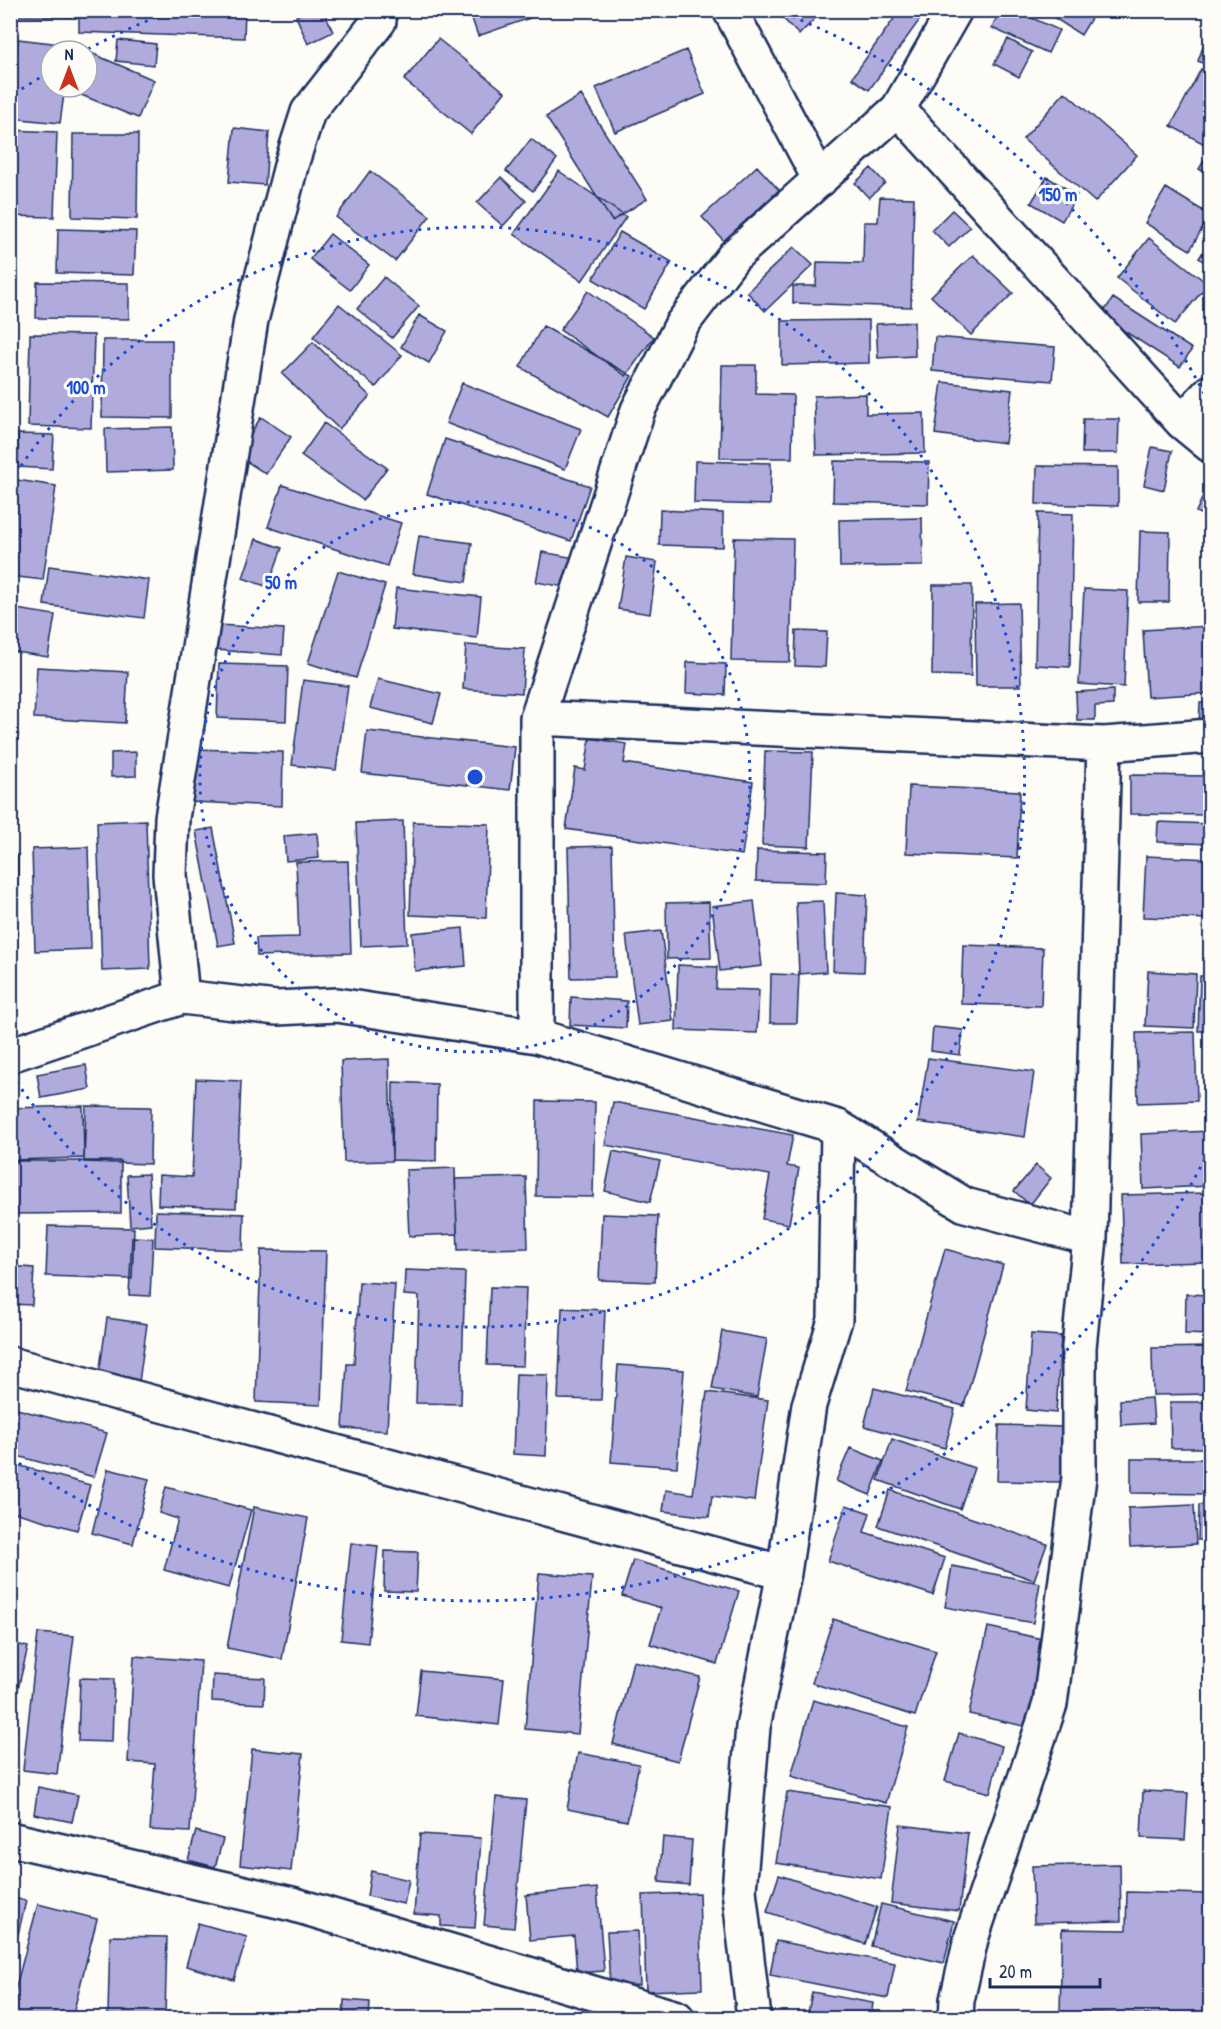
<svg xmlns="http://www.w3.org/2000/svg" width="1221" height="2029" font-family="'Patrick Hand',sans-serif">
  <rect width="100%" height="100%" fill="#fdfcf7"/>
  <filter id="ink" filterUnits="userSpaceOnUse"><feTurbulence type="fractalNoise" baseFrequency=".0167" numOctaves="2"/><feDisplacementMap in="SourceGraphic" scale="12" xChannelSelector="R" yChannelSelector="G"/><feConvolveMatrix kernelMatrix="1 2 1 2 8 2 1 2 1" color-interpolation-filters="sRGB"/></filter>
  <g filter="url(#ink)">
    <!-- building -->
    <path fill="#b0abdc" stroke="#1b2f5e" stroke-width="1.5" d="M14,10h57v7l-57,-1z
      M79,10h166l-1,28 -165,-6z
      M308,10h15l10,22 -25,12 -12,-28z
      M469,10h84l-75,26z
      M775,10h48l-24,25z
      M900,10h10l11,8 -52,72 -17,-12z
      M1000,10h14l45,20 -11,23 -56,-25z
      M1042,10h54l-15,25z
      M1207,35l3,1v30l-12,-5z
      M18,39l51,6v6h-18v36h14l-5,36 -50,-5z
      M438,39l67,53 -34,42 -67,-54z
      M1008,39l24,13 -13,25 -25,-13z
      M118,40l38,4 -2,21 -38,-4z
      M686,50l19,44 -90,38 -19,-44z
      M91,53l63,27 -16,38 -64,-26 2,-5h11v-25z
      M1201,69l9,4v74l-39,-21z
      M1065,92l72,63 -42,47 -72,-63z
      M581,95l66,104 -35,22 -66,-104z
      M234,128l35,4 -4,53 -36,-3z
      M10,130l47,2 -3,85 -44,-1z
      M73,134h65l-1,85 -65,-2z
      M531,139l26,20 -24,32 -27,-20z
      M1208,154l2,2v20l-11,-7z
      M757,166l22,24 -55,51 -22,-24z
      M871,168l14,15 -16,15 -14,-15z
      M370,171l60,45 -35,45 -59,-44z
      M559,171l67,46 -44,64 -68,-47z
      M501,177l25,24 -23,25 -26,-23z
      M1047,177l30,18 -15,26 -31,-18z
      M1166,188l44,27 -20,35 -45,-27z
      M880,197l34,1 -3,109 -118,-4v-17h23l1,-24 46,1 1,-41h14z
      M952,210l18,17 -21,20 -17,-17z
      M58,229l78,2 -2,44 -77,-2z
      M620,232l52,30 -28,47 -51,-30z
      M330,234l39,31 -19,25 -40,-31z
      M1149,238l59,46 -33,40 -58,-46z
      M1210,242v24l-11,-8z
      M794,247l19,18 -48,46 -18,-19z
      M973,255l40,38 -42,42 -40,-39z
      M384,277l35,29 -27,32 -35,-29z
      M37,282l92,1v36l-93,-1z
      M588,291l66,46 -28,39 -66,-46z
      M1113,298l79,51 -12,18 -79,-51z
      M339,304l63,51 -26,32 -63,-50z
      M419,315l28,16 -18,32 -28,-16z
      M869,320v43l-87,2v-44z
      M914,322l1,34 -37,2 -2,-34z
      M543,326l89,50 -24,41 -88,-50z
      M30,334l64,1 -3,93 -63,-2z
      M935,337l120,10 -3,34 -120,-10z
      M103,340h69v78l-70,-1z
      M313,342l57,54 -31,33 -57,-55z
      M722,365h34v29l37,1 -1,63h-72z
      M942,382l70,8 -7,53 -70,-9z
      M462,383l119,46 -16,40 -119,-46z
      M866,394v20l58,-1 1,40 -109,2 -2,-59z
      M261,417l30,20 -25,37 -29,-19z
      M1083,419h36l-1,34h-36z
      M324,423l63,45 -24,32 -62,-44z
      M172,427l1,43 -67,2 -1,-43z
      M18,434l36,1 -2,34 -34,-2z
      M445,439l145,47 -19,55 -144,-47z
      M1152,447l20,4 -8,39 -20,-5z
      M695,461l76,2 -1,42 -76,-2z
      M834,461l95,1 -1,42 -95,-2z
      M1037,466l81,1v39l-82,-2z
      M10,479l46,7 -13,94 -33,-4z
      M1209,483l1,1v35l-14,-7z
      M282,485l119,38 -14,43 -119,-39z
      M660,510l63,3v34l-64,-2z
      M1038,513l35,1 -3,153 -35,-2z
      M922,518l1,48 -83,1 -1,-47z
      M1140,531l30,1 -1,70h-31z
      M419,536l53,7 -6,39 -53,-8z
      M734,538l59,1 -3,123 -59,-1z
      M256,539l26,9 -14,39 -25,-9z
      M542,552l33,6 -5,30 -34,-6z
      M626,557l31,5 -7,52 -32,-5z
      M49,566l100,14 -5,38 -100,-13z
      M338,571l47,14 -29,93 -48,-15z
      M933,585h39l-1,91 -39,-1z
      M396,588l85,9 -4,41 -85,-9z
      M1084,589l44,2 -4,96 -45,-3z
      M1019,603l2,83h-45l-1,-82z
      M10,608l45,7 -7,42 -38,-6z
      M218,625l66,4 -2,26 -66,-5z
      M1210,626v67l-63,4 -4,-67z
      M796,631l31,1 -2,35 -30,-1z
      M466,645l59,4 -3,44 -59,-4z
      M687,662l39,2 -1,31 -39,-2z
      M219,664l69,2 -2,55 -69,-3z
      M37,667l91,5 -3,51 -91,-5z
      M378,679l63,15 -8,29 -63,-15z
      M303,680l45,6 -12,84 -44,-5z
      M1113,690v15l-18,1v14h-18l-1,-28z
      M1200,703h10v24h-11z
      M367,731l148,16 -5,43 -148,-17z
      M10,733l8,1 -8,43z
      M590,738l37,6 -3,19 129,19 -11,73 -176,-26 9,-61 10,2z
      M195,749l88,3 -1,54 -89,-4z
      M765,751l48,1 -4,95 -47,-2z
      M136,752v24l-25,1v-24z
      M1130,775l80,1v39l-80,-1z
      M909,786l111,5 -3,67 -111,-5z
      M146,820l4,149 -48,2 -5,-149z
      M403,821l4,123 -46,2 -5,-123z
      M413,822l76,2 -3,94 -76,-3z
      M1158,822l52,2v20l-53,-2z
      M213,828l22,115 -17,3 -22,-115z
      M317,833l2,25 -33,3 -2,-25z
      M612,846l3,131 -44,1 -3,-131z
      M88,847l3,102 -56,2 -3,-102z
      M757,850l70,2 -1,31 -70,-2z
      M10,855h8l-1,105h-7z
      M1146,856l64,3v60l-67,-2z
      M348,861l3,92 -94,3 -1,-18 43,-1 -3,-75z
      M836,893l31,2 -3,77 -31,-1z
      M754,901l8,65 -42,5 -8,-65z
      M823,901l3,71 -27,2 -3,-72z
      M709,902l2,56 -44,1 -1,-56z
      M463,928l3,38 -51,5 -3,-38z
      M661,931l12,90 -35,4 -12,-90z
      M963,945l80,3 -2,58 -80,-2z
      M678,965l39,2 -1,22 43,1 -2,43 -81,-3z
      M1148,971l48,3 -2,54 -49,-2z
      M771,974l28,1 -2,48h-27z
      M1200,976h10v55h-12z
      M571,997l56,4 -1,27 -56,-3z
      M933,1027l30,3 -3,25 -29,-4z
      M1195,1032l2,69 -59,2 -2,-70z
      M928,1058l106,14 -9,65 -107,-15z
      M389,1059l3,102 -48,1 -3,-101z
      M86,1065l4,24 -49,9 -4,-24z
      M196,1079l45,2 -5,127 -78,-3 1,-30 33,2z
      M393,1082l44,2 -1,77 -44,-1z
      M537,1101l58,1 -2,95 -57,-1z
      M613,1102l180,33 -6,31 12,2 -10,56 -27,-5 8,-44 -165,-30z
      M83,1106l1,52 -74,2v-52z
      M86,1106l65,1 -1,57 -66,-2z
      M1210,1131v55l-67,3 -2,-55z
      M613,1151l47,10 -10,41 -45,-11z
      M10,1161h111v52l-111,1z
      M1036,1165l15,13 -21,27 -16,-14z
      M455,1168l2,66 -48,2 -3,-66z
      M148,1174l3,50 -21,2 -3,-51z
      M526,1177l2,71 -70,2 -3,-71z
      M1210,1193v69l-87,2 -2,-69z
      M156,1211l88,3 -1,36 -88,-3z
      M602,1214l56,2 -3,66 -56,-2z
      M48,1226l86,2 -2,51 -86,-3z
      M132,1237l21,1 -3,58 -21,-1z
      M945,1249l58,16 -39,141 -58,-15z
      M261,1250l65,1 -5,154 -65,-3z
      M10,1266l24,2 -2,37 -22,-1z
      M405,1270l60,2 -4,132 -45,-1 3,-107 -15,-1z
      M359,1282l36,2 -8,147 -44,-3 4,-64h7z
      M490,1287l36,1 -3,78 -36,-1z
      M1186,1294l24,1v40l-25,-1z
      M562,1308l43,2 -4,90 -43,-1z
      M107,1318l40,6 -8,58 -40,-7z
      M722,1331l45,8 -10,58 -45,-8z
      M1031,1334l30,2 -5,77 -30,-3z
      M1210,1347v47l-57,1 -1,-47z
      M618,1365l66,5 -7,97 -66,-5z
      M516,1374l32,1 -2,81 -33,-2z
      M874,1388l81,21 -10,39 -81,-22z
      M707,1392l61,8 -14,101 -42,-5 -3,21 -46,-6 3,-21 27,4z
      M1152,1398l2,25 -33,2 -1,-25z
      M1170,1402h40v46h-39z
      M17,1409l90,24 -13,44 -84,-23v-23z
      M999,1425l63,2 -1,55 -64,-1z
      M892,1439l82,29 -14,41 -82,-29z
      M850,1448l33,13 -13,34 -34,-14z
      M1131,1459h79v35l-79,-1z
      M10,1463l80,22 -13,45 -67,-19z
      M108,1469l41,10 -16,65 -41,-11z
      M166,1487l85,23 -22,78 -65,-18 14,-51 -19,-6z
      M890,1490l157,54 -13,36 -156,-54z
      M846,1505l24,8 -6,19 81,26 -12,37 -105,-34z
      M1194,1505l2,39 -66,3 -2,-39z
      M1199,1505h11v35h-12z
      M254,1507l54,11 -26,141 -55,-11z
      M351,1543l27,3 -10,97 -27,-3z
      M385,1551l33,1 -2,40 -32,-1z
      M633,1560l106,31 -22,73 -67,-20 11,-36 -39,-12z
      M952,1566l88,17 -7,40 -88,-16z
      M539,1573l53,4 -14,157 -53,-5z
      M833,1619l103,32 -21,65 -103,-33z
      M10,1621l7,1 -5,21 16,4 -13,54 -5,-1z
      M988,1627l59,13 -19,87 -59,-13z
      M38,1633l36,3 -17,138 -34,-4z
      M134,1656l67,5 -11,171 -40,-2 5,-66 -27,-2z
      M633,1661l67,16 -22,84 -65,-17z
      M421,1671l83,8 -5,46 -83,-9z
      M213,1675l52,3 -1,26 -52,-3z
      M80,1678l34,1 -2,63 -34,-1z
      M813,1700l95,27 -22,76 -95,-27z
      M10,1726l7,1 -7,47z
      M959,1733l43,13 -12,47 -45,-12z
      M252,1749l51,5 -12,117 -51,-6z
      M578,1753l61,11 -12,57 -60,-12z
      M38,1787l40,8 -6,27 -38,-8z
      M1143,1791l45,2 -3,47 -44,-2z
      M787,1792l105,15 -11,72 -105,-16z
      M496,1797l30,3 -12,128 -30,-3z
      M900,1825l68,8 -9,78 -68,-8z
      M196,1831l27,8 -8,28 -27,-7z
      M420,1834l61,4 -6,90 -34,-2v-10l-27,-2z
      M663,1837l29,3 -3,45 -30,-3z
      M1120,1864l1,57 -87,2 -2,-57z
      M371,1871l38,9 -5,24 -37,-8z
      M779,1875l98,32 -12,37 -98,-32z
      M597,1888l7,83 -27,2 -3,-37 -44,4 -4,-45z
      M1127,1892l83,2v123l-150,-5 2,-83 64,1z
      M699,1893l3,96 -56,2 -3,-96z
      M10,1897l16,4 -16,66z
      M38,1904l59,15 -25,99h-62v-9z
      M881,1904l73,17 -10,42 -73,-17z
      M198,1923l49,14 -13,43 -48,-14z
      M638,1931l2,54 -30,1 -3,-54z
      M110,1936l57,1 -2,79 -57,-1z
      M776,1941l119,22 -7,35 -118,-23z
      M812,1992l61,11 -2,15h-64z
      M344,2000l26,2 -1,16h-26z"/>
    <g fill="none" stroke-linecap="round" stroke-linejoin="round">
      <!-- street casing -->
      <g stroke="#1b2f5e" stroke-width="38">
        <path id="street" d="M730,10l90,170
          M898,109l284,313 28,23
          M1182,422l28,-30
          M537,718l567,26 106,-8
          M182,997l-12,-122 2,-57 79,-498 41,-158 16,-50 71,-91
          M537,1036l301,91 127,78 125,33
          M10,1055l172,-58 95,11 60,-3 200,31v-318l101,-308 44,-86 52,-68 164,-147 57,-99
          M10,1364l774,209
          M10,1839l282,65 385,114
          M754,2018l-15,-128 14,-163 31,-154 25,-168 26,-85 3,-193
          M956,2018l1,-18 14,-61 79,-235 29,-227v-130l11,-109 14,-494"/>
      </g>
      <!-- street -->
      <use href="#street" stroke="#fdfcf7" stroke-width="33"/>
    </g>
  </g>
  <!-- distance rings -->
  <g fill="none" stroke="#1d4ed8" stroke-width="3" stroke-dasharray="3 6">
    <circle cx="475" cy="777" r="275"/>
    <path d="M11 481A550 550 0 1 1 11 1073"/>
    <path d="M1209 1151A824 824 0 0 1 14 1460M14 94A824 824 0 0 1 51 71M88 49A824 824 0 0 1 166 13M784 13A824 824 0 0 1 1209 403"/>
  </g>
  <circle cx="475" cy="777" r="9" fill="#1d4ed8" stroke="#fdfcf7" stroke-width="3"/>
  <g font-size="18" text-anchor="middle" font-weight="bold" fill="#1d4ed8" stroke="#fdfcf7" stroke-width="6" stroke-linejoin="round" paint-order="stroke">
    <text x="1058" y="201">150 m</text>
    <text x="86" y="394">100 m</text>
    <text x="281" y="589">50 m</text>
  </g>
  <!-- margin -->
  <rect width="1221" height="2029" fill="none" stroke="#fdfcf7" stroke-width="36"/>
  <rect x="18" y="18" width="1185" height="1993" fill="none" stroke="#1b2f5e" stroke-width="2" filter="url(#ink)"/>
  <!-- north arrow -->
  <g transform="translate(69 69)"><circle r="28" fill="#fdfcf7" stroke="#a3aaba" stroke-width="1.5"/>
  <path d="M0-4.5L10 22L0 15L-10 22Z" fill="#c8321e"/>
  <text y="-9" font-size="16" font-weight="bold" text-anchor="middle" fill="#1b2f5e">N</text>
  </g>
  <!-- scale -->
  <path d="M990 1978v9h110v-9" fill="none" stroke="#1b2f5e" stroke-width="3"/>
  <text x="999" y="1978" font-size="18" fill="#1b2f5e" stroke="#fdfcf7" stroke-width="4.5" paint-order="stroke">20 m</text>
</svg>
